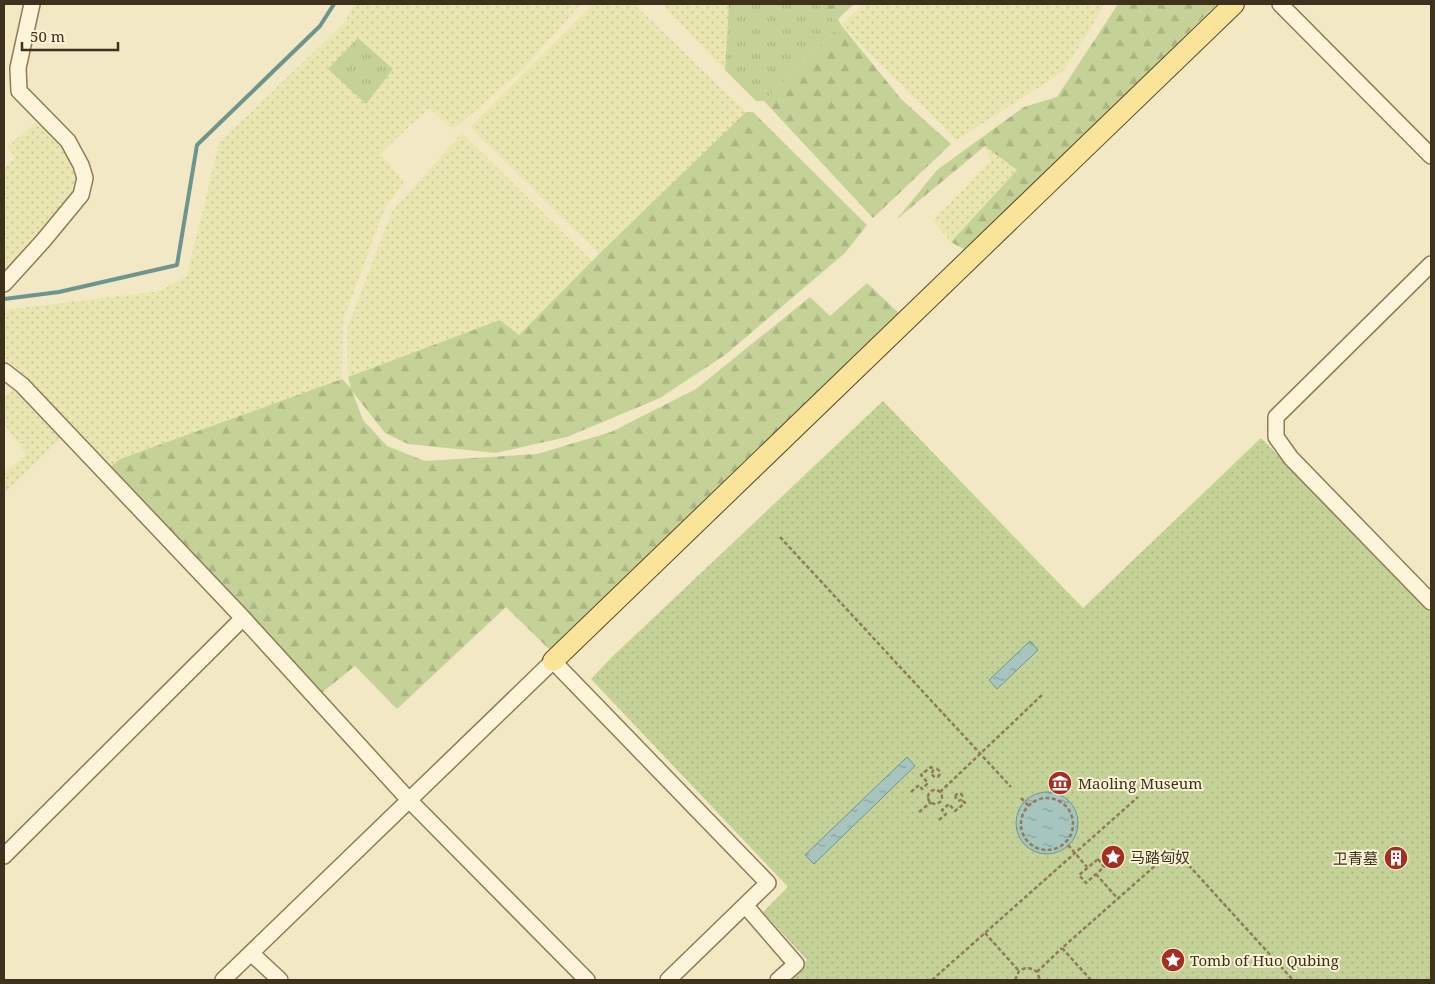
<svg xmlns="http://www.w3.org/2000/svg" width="1435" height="984" font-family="'Noto Serif','Noto Sans SC',serif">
  <defs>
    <pattern id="farmland-dots" width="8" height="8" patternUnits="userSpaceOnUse" patternTransform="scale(1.25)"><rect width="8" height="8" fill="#e9e6b1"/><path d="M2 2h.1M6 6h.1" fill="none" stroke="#c9c698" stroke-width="1.8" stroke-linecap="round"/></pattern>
    <pattern id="grass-tufts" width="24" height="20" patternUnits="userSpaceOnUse" patternTransform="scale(1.25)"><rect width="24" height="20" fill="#c5d297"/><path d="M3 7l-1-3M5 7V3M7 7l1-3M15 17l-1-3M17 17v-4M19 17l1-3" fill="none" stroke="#aab582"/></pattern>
    <pattern id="forest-firs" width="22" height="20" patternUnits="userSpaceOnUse" patternTransform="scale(1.25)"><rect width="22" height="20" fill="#c5d297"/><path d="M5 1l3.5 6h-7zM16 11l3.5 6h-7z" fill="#aab582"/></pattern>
    <pattern id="park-dots" width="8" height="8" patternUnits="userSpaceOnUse" patternTransform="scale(1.25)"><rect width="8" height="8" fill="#c5d297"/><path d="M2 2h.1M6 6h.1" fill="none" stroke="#aab582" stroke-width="1.8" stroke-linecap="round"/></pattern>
    <pattern id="water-ripples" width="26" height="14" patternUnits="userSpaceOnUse" patternTransform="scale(1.25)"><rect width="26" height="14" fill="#a6c5bf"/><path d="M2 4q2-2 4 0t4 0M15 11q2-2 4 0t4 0" fill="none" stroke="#89a19b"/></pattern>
  </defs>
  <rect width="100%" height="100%" fill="#f2e9c4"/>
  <!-- farmland -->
  <path fill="url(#farmland-dots)" d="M355,4h226l-59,66 -69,60 -24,-22 -49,46 24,28 -19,26 -42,112 -1,59 -222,80 -15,12 -101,-97v-64l156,-19 27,-15 32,-133 126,-121z
    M593,4h41l112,108 -147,142 -129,-127z
    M662,4h67l-4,66z
    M863,4h242l-41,67 -107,69 -116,-115z
    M40,119l41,50 -4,26 -73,80v-106l11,-11 -7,-12z
    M462,133l131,129 -74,73 -19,-15 -152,57 -1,-48 45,-118z
    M985,146l32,24 -66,72 -18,-21 57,-60z
    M16,388l46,49 -58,57v-22l22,-17 -22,-32v-26z"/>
  <!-- grass -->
  <path fill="url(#grass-tufts)" d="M729,4h88l24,21 -77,76h-8l-31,-31z
    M358,38l35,31 -27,35 -38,-35z"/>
  <!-- forest -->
  <path fill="url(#forest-firs)" d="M817,4h37l-16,15 3,6 60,74 50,45 -78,74 -109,-117 76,-75z
    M1118,4h99l-250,247 -16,-9 66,-72 -32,-24 -88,73 40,-49 87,-63 33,-10z
    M746,112h7l114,113 -22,28 -120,102 -65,43 -93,39 -71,16 -88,-9 -23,-11 -33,-42 11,29 24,26 38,15 112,-7 74,-22 85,-43 114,-92 20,19 37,-33 34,32 -347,339 -48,-47 -109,102 -42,-43 -36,29 -214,-224 15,-12 222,-80 9,9 -3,-11 152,-57 19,15 80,-81z"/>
  <!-- park -->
  <path fill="url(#park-dots)" d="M883,401l200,207 178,-170 170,175v367h-644l20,-20 -44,-48 25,-25 -197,-208 22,-23z"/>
  <!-- water -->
  <path fill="url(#water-ripples)" stroke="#6c958f" d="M1030,641l8,9 -41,39 -8,-9z
    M907,757l8,9 -101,98 -9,-9z
    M1016 823a31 31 0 1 1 62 0a31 31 0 1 1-62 0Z"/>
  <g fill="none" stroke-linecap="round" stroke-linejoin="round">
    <!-- stream -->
    <path stroke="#6c958f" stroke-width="4" d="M4,299l55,-7 118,-27 20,-120 123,-119 14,-22"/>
    <!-- minor casing -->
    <g stroke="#907b58" stroke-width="18">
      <path id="minor" d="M1280,4l151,152
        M1431,264l-155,153v20l15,21 140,144
        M4,284l39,-43 38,-46 4,-17 -4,-13 -13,-24 -49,-50 -1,-23 14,-64
        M4,371l18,14 221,233 166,182 178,180
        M4,856l239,-238
        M745,905l51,59 -18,16
        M251,953l29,27
        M223,980l330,-319 215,222 -100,97"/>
    </g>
    <!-- major casing -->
    <g stroke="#5d482d" stroke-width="22">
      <path id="major" d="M553,661l681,-657"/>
    </g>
    <!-- path -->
    <path stroke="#907b58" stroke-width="2.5" stroke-dasharray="4 2.5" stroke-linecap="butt" d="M780,537l231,250
      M932 773a4 4 0 1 1 8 0a4 4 0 1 1-8 0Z
      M928 797a7 7 0 1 1 14 0a7 7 0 1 1-14 0Z
      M911,792l8,-7 3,4 6,-6 -7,-8 10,-8 3,3
      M940,792l102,-97
      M955.5 797a3.5 3.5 0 1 1 7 0a3.5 3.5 0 1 1-7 0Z
      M1021 824a26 26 0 1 1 52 0a26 26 0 1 1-52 0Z
      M1021,798l8,8
      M919,812l12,-10
      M939,820l7,-6 -4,-4 7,-6 6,7 10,-8 -3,-3
      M1068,845l19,22
      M1098,859l6,8 -18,16 -7,-8z
      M1096,874l22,25
      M985,933l34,38
      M1037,972l25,-24
      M932,980l206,-183
      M1015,980l4,-9c6,-4 12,-4 18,1l3,8
      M1091,980l-29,-32 112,-99 119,131"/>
    <!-- minor -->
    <use href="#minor" stroke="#fcf5d9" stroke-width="15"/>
    <!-- major -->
    <use href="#major" stroke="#f9e499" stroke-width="20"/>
  </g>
  <!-- icons -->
  <defs>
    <g id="museum-disc" transform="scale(1.25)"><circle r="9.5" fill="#a52e22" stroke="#f9f2d5"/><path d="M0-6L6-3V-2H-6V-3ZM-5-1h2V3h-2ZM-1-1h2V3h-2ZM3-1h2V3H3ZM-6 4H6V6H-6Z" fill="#fff"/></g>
    <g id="sight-disc" transform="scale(1.25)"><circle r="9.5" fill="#a52e22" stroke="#f9f2d5"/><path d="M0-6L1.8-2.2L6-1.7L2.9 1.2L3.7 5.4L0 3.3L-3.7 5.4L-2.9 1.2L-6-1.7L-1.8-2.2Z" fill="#fff"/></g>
    <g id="building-disc" transform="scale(1.25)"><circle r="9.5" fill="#a52e22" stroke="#f9f2d5"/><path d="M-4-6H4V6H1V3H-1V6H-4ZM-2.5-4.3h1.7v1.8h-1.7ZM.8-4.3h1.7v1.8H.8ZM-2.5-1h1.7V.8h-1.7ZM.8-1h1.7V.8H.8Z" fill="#fff"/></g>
  </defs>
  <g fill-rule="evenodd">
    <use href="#museum-disc" x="1060" y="783"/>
    <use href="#sight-disc" x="1113" y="857"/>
    <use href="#building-disc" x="1396" y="858"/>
    <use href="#sight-disc" x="1173" y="960"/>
  </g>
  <g text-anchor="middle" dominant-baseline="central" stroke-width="4" stroke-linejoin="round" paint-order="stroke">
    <!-- poi labels -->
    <g font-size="15" fill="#3e311e" stroke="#f9f2d5" text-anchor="start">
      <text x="1078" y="783">Maoling Museum</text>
      <text x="1130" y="857">马踏匈奴</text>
      <text x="1378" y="858" text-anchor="end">卫青墓</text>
      <text x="1190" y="960">Tomb of Huo Qubing</text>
    </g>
  </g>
  <!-- border -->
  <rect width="1435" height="984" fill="none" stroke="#3e311e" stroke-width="10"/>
  <!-- scale -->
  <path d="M22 42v8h96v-8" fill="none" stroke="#3e311e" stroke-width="2.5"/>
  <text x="30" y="42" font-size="15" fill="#3e311e" stroke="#f9f2d5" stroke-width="4" paint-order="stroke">50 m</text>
</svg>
